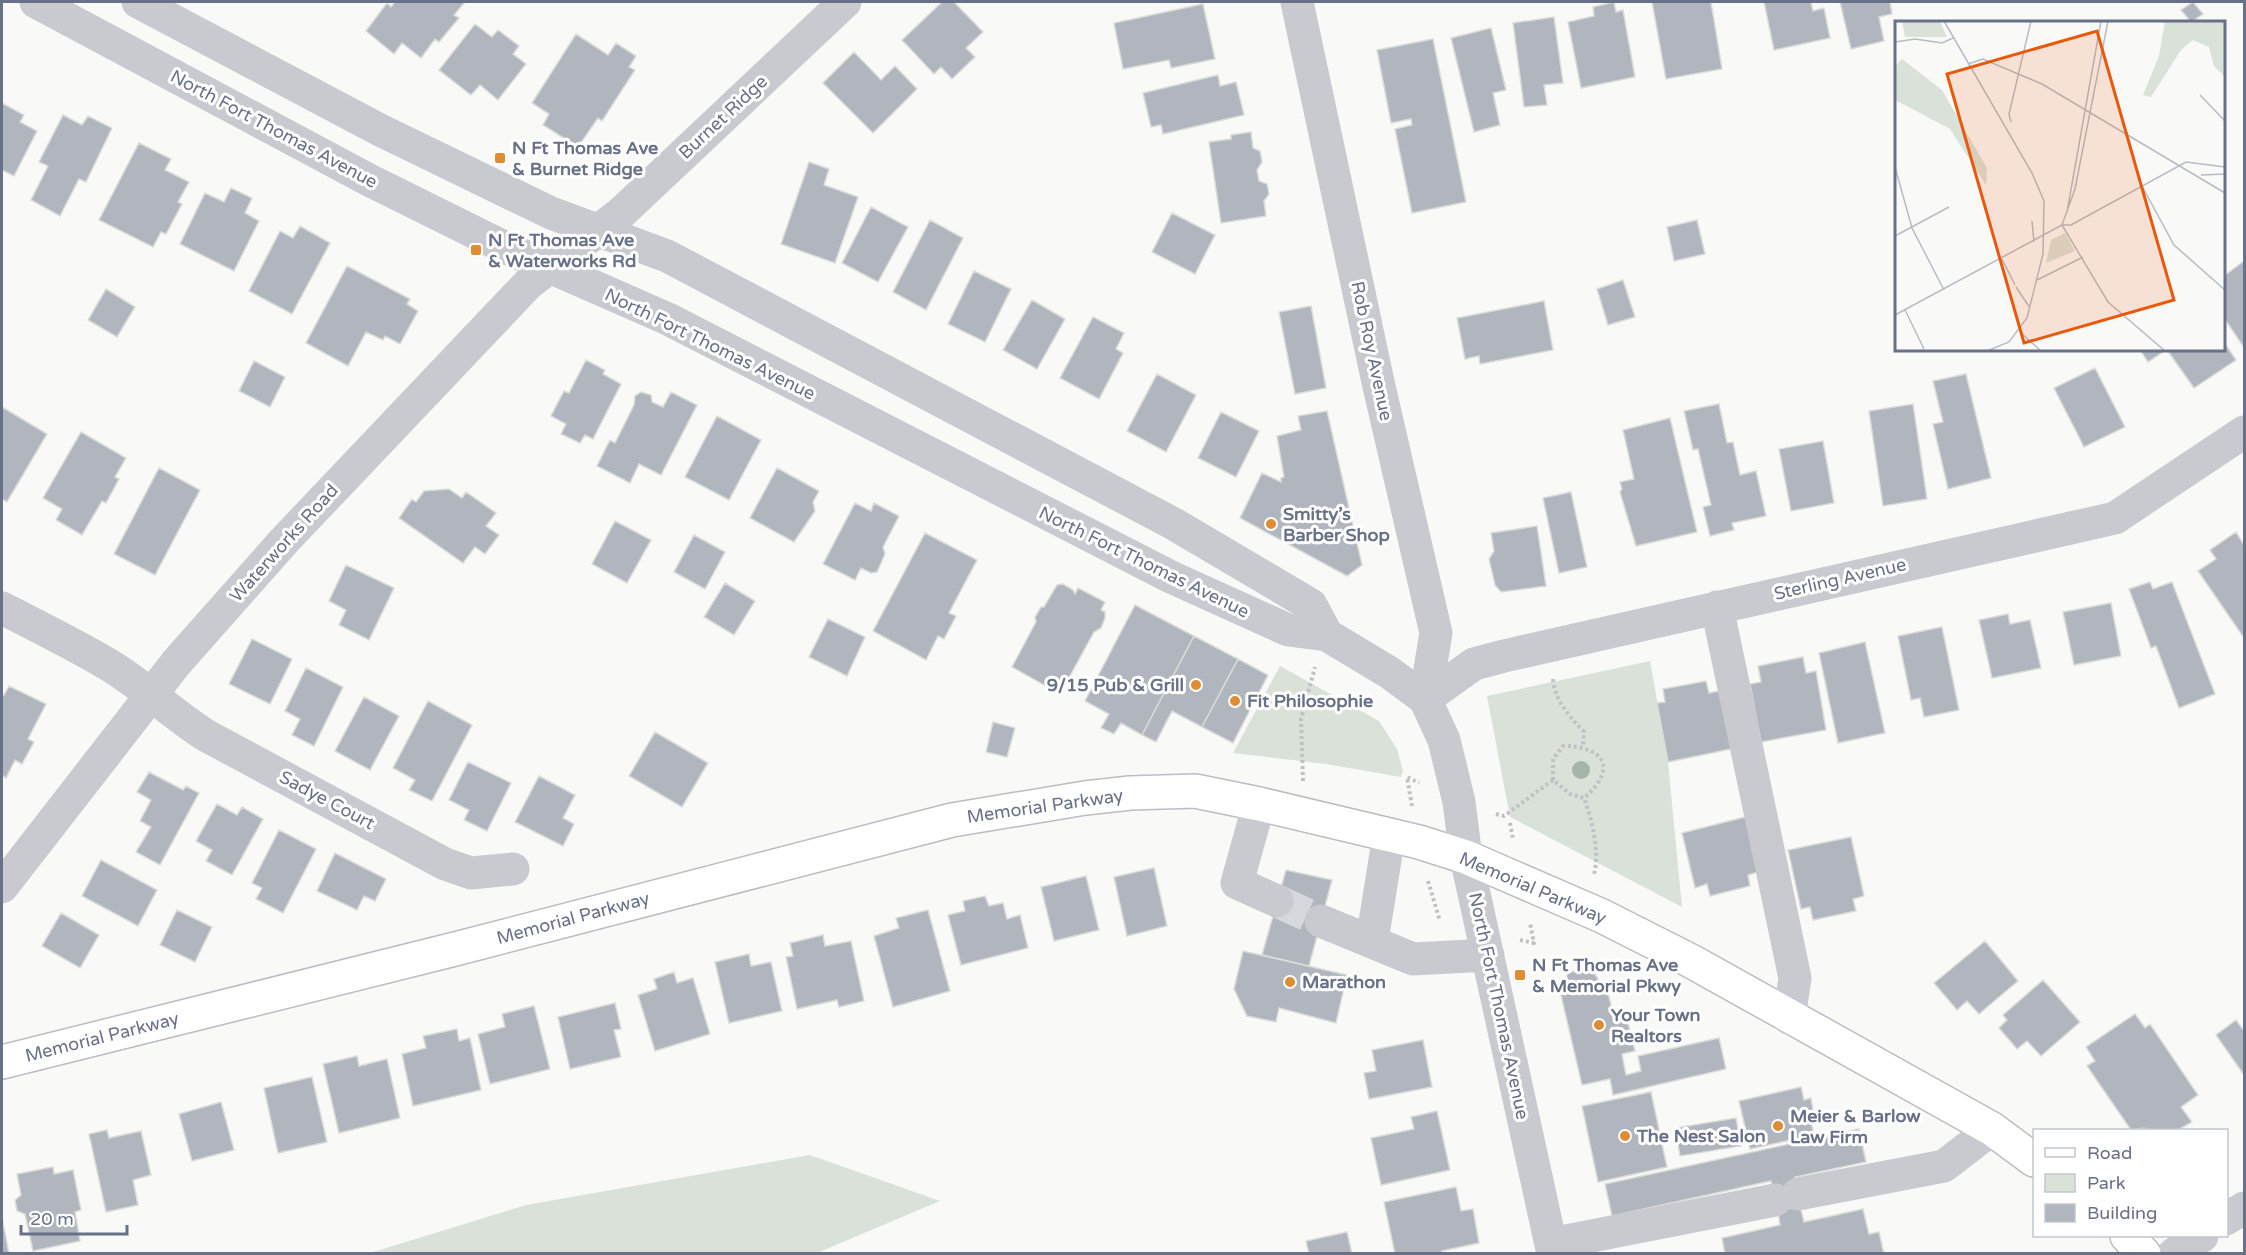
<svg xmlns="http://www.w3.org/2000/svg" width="2246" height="1255" font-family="'Varela Round',sans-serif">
  <rect width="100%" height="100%" fill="#f9faf8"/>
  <!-- green -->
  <path fill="#dae1d9" d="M1650,661l18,101 14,145 -172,-90 -23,-121z
    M1280,666l99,55 18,28 6,22 -2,6 -75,-13 -93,-11z
    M810,1155l130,46 -123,52h-447l156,-48z"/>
  <!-- building -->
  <path fill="#b0b5be" stroke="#dbdcda" stroke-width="1.5" d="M395,2h70l-11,13 5,3 -20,24 -4,-3 -14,19 -19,-15 -8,11 -28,-23 21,-28 4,4z
    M942,2h12l29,30 -17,16 9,9 -23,22 -11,-12 -7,7 -32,-34z
    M1614,2l2,10 7,-2 12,67 -54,11 -13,-66 26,-6 -1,-9z
    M1652,2h59l11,67 -56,10z
    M1764,2h47l2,9 11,-3 6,30 -56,12z
    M1840,2h50l2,12 -13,3 5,24 -33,8z
    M2193,2l10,12 -12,8 -10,-12z
    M1203,4l12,55 -44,9 -2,-8 -46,9 -9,-46z
    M1554,17l9,66 -19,2 3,20 -23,2 -11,-84z
    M475,24l17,13 6,-7 21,16 -6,8 13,10 -28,36 -18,-15 -9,10 -32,-25z
    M1491,28l15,62 -13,3 7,32 -26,7 -23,-94z
    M576,34l32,21 8,-12 20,13 -7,11 6,3 -33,51 -4,-3 -20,29 -35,-22 6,-11 -17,-11z
    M1433,39l33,163 -54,11 -17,-84 17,-4 -1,-6 -20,4 -14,-73z
    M854,52l27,28 14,-14 22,23 -44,44 -50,-50z
    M1218,75l2,11 16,-4 8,33 -81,19 -2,-9 -10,2 -8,-34z
    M2,103l22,12 -4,7 17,9 -23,45 -12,-6z
    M63,115l19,10 6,-9 24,12 -26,54 -7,-3 -19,37 -29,-16 17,-34 -9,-4z
    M1251,132l2,16 7,3 2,11 -5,8 2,11 8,3 2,10 -5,7 2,15 -45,7 -12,-81 22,-3v-4z
    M139,143l32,16 -6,11 24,12 -11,20 4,2 -16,30 -5,-2 -8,15 -54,-27z
    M809,162l20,7 -5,16 34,12 -23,66 -54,-19z
    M231,188l21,10 -7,15 14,8 -25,50 -54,-27 25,-51 19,9z
    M871,207l37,20 -30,55 -36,-19z
    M1172,213l43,22 -20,39 -43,-22z
    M930,220l33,18 -37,72 -33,-18z
    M1697,220l8,34 -31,7 -7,-34z
    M300,226l30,17 -38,71 -43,-23 31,-60 13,7z
    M2244,261v84l-1,1 -19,-28v-42z
    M347,266l63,33 -3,5 11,7 -18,33 -15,-8 -2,4 -17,-8 -18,34 -42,-23z
    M974,271l37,18 -26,53 -37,-18z
    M1623,280l12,37 -27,8 -11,-36z
    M106,289l29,18 -18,30 -29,-17z
    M1032,300l33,19 -28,50 -34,-19z
    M1544,301l9,49 -73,14 -1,-8 -14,3 -8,-41z
    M1311,306l15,82 -31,6 -16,-82z
    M1093,317l31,16 -8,16 7,4 -24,46 -39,-21z
    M2224,342l12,18 -42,28 -27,-38h57z
    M2140,350h26l-18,12z
    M586,360l19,10 -2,4 18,10 -28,55 -8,-4 -5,8 -19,-9 5,-10 -15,-8 13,-25 5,2z
    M254,361l31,16 -15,30 -31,-16z
    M2095,368l30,59 -41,20 -30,-59z
    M1157,374l39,21 -30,57 -39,-21z
    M1966,374l25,104 -43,11 -15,-65 10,-2 -10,-41z
    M641,392l10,3 1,7 11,5 8,-15 26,13 -36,70 -22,-11 -9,19 -33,-17 13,-26 5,3 19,-38 1,-9z
    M1719,404l8,39 6,-1 7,33 16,-4 10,45 -34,7 2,7 -24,6 -7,-29 8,-2 -13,-56 -5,1 -9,-39z
    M1913,404l14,95 -44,7 -14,-95z
    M2,407l45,27 -40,68 -5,-3z
    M1327,411l35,154 -15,11 -107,-58 22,-45 19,9v-4l3,-1 -7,-41 24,-6 -3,-14z
    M1221,412l38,19 -23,46 -38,-19z
    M717,416l44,24 -32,60 -44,-23z
    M1670,418l27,114 -61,14 -16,-54 2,-3 -2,-7 14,-3 -11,-49z
    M81,432l45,26 -11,19 4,2 -13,24 -4,-2 -20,34 -26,-15 6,-11 -19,-11z
    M1823,441l11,62 -43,8 -12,-62z
    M159,468l41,22 -45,85 -41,-21z
    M777,468l42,23 -6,11 2,9 -21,31 -44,-24z
    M449,489l13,9 4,-6 30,21 -10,13 13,9 -14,19 -10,-7 -12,16 -64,-45 13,-19 4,3 8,-11z
    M1571,492l16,75 -28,6 -16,-75z
    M855,503l16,8 3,-8 25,13 -16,31 2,7 -8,18 -6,1 -10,-5 -6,12 -32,-16z
    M615,521l36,19 -24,43 -35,-19z
    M1537,526l9,60 -45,6 -6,-7 -6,-26 5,-8 -3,-18z
    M2236,532l8,13v93l-46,-67 18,-12 -6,-9z
    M925,533l52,27 -28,53 7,3 -12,23 -6,-3 -12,24 -53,-29z
    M694,535l31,17 -20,37 -31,-17z
    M346,565l48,23 -25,52 -30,-15 7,-15 -17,-9z
    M2150,582l3,7 19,-7 43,112 -36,14 -23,-62 -5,2 -22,-59z
    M725,583l30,18 -21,34 -30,-18z
    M1063,584l10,6 2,4 3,-6 27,14 -4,8 4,2v6l-4,10 -7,4 -34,62 -48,-27 24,-45 -1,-5 6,-10h3l13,-22z
    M2111,603l10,53 -47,9 -11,-53z
    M1135,605l59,31 -52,99 -21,-12 -7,11 -13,-6 8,-14 -24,-13z
    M2008,614l2,10 20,-4 11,48 -49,10 -13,-58z
    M828,619l37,18 -18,39 -38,-19z
    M1942,627l17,83 -35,7 -4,-19 -9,2 -13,-64z
    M1194,636l44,23 -36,68 -30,-16 -16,31 -14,-7z
    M252,639l40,20 -22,45 -41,-20z
    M1865,642l20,91 -47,10 -19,-90z
    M1803,657l3,16 10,-2 10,59 -65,12 -11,-58 11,-2 -3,-16z
    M1238,659l30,16 -35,68 -31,-16z
    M306,668l37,19 -29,59 -22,-11 8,-16 -15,-8z
    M1706,681l3,12 15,-3 12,58 -68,14 -11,-59 8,-1 -2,-13z
    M9,686l37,18 -18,35 6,3 -12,22 -7,-4 -9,18 -4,-3v-81l2,1z
    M364,697l35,19 -29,54 -35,-19z
    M428,701l44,24 -40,76 -23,-11 6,-10 -22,-12z
    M993,722l22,6 -8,29 -21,-5z
    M655,732l53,31 -26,44 -53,-31z
    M468,762l43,21 -24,48 -23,-11 5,-10 -20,-10z
    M149,772l34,18 3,-4 13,7 -39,72 -24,-13 15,-25 -11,-6 11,-21 -14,-8z
    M539,776l36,19 -12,23 11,6 -11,22 -48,-24z
    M217,804l20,11 5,-8 21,12 -31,56 -26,-14 6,-11 -16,-9z
    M1749,816l13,55 -14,4 2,11 -40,10 -3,-12 -12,4 -13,-55z
    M279,830l37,19 -33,64 -27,-14 6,-11 -10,-5z
    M1851,837l13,59 -11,3 3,12 -43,9 -3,-13 -9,2 -13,-59z
    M335,853l51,26 -11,22 -11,-5 -7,14 -40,-19z
    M101,860l56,30 -19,36 -56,-30z
    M1154,868l13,58 -40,10 -13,-59z
    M1286,870l46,10 -23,86 -47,-11z
    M1086,876l13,54 -45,11 -13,-54z
    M985,896l4,10 14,-3 4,16 13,-4 8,33 -67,17 -13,-50 17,-4 -2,-10z
    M177,910l35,17 -17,35 -35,-17z
    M928,910l22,81 -57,16 -19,-71 25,-8 -3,-10z
    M61,913l38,22 -19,33 -38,-22z
    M823,935l2,11 26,-5 13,60 -25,6 -2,-7 -40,9 -11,-52 7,-1 -3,-13z
    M1985,941l33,40 -39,33 -12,-13 -10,9 -23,-27z
    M1243,951l104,24 -11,48 -57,-15 -3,14 -29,-6 -13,-27z
    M749,954l2,12 20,-4 11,49 -53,12 -14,-61z
    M1591,967l11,19 4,-1 7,28 12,-2 10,40 -13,3 4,21 15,-4 -3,-15 81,-18 7,31 -113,26 -3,-16 -28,6 -21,-90 6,-15v-7z
    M674,972l3,11 16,-5 17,56 -55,17 -17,-56 19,-6 -3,-10z
    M2043,980l37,42 -39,34 -14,-15 -10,8 -18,-21 8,-8 -4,-5z
    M615,1003l6,26 -7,1 7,27 -51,12 -12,-52z
    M534,1006l16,63 -60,15 -12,-50 27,-7 -3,-13z
    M2135,1014l10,14 5,-4 48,71 -17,12 11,15 -14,8h-33l-1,-2 -13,2 -44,-64 8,-5 -9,-14z
    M2236,1020l8,11v44l-28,-40z
    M457,1029l2,12 11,-3 11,52 -68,16 -11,-52 24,-6 -3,-12z
    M1423,1040l9,47 -63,12 -5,-26 12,-2 -4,-21z
    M357,1056l2,10 28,-7 13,59 -61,15 -16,-69z
    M312,1077l15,65 -49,11 -14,-65z
    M1801,1087l3,13 7,-2 3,18 -4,1 4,18 -64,14 -11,-48z
    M1651,1092l16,75 -69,15 -16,-76z
    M221,1102l13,48 -42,11 -13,-47z
    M1437,1111l13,59 -69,15 -10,-47 43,-9 -3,-12z
    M1736,1118l5,28 -61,10 -5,-28z
    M1859,1129l7,33 -71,15 5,29 -22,5 -7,-30 -159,35 -7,-32z
    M107,1130l2,8 32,-7 10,44 -18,5 5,25 -32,7 -17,-78z
    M53,1167l1,7 19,-4 8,40 -6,2 5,29 -47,10 -8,-37 -8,-3 -2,-11 6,-5 -4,-21z
    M1456,1187l5,24 12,-2 6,34 -37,8 -1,3h-46l-11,-52z
    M1800,1206l4,16 59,-13 6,25 10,-2 5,22h-159l-3,-16 58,-13 -2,-14z
    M2,1217l7,37h-7z
    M1347,1232l5,22h-43l-3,-13z"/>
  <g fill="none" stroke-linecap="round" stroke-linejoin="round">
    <!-- minor-tunnel -->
    <path stroke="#d5d8dc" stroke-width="33" stroke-dasharray="33 16" stroke-linecap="butt" d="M1277,901l44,20"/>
    <!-- major casing -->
    <g stroke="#bbbdc3" stroke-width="36">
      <path id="major" d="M2,1062l457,-114 493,-128 133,-22 45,-5 65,-2 64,13 160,38 47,15 136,59 89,45 301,168 42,31
        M2127,1236l17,18"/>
    </g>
    <!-- path -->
    <path stroke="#c0c1c4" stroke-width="4" stroke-dasharray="3 3" stroke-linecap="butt" d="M1553,679c2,23 16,36 31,53l-1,14
      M1553,780v-21l10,-13c42,0 55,23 21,52
      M1303,781l-2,-62 14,-52
      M1412,806l-5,-29 12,6
      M1496,814l8,2 49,-36 17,14 14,4c8,23 16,52 10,76
      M1510,823l3,16
      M1428,881l12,40
      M1520,940l14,3 -4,-20"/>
    <!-- minor -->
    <path stroke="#c8cacf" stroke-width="33" d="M36,2l333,178 133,66 166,73 503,258 117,53 39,5 63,38 35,26 19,41 15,62 7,55 87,397
      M138,2l242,128 171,83 116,43 507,268 137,81 16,30
      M1297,2l81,380 58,251 -11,66
      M1717,607l78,371 -6,40
      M2,608c35,18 72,36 107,57 35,21 63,49 98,71l238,128 26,9 42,-4
      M1425,699l49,-35 30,-8 611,-138 129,-86
      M1259,804l-22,79 40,18
      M2,887l174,-224 108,-122 245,-258 91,-69 225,-212
      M1321,921l92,38 75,-4
      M1372,941l17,-106
      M1798,1194l146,-28 48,-37
      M2226,1219l18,-11
      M1551,1244l224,-44
      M2174,1254l28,-18"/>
    <!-- major -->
    <use href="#major" stroke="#fff" stroke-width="33"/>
  </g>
  <!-- trees -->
  <circle fill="#a7b4a8" cx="1581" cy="770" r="9"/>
  <!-- markers -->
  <g fill="#df8d32" stroke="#fff" stroke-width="2">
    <rect x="494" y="152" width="12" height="12" rx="3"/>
    <rect x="470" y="244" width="12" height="12" rx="3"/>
    <circle cx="1271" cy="524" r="6"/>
    <circle cx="1196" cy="685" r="6"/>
    <circle cx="1235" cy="701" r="6"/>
    <rect x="1514" y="969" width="12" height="12" rx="3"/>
    <circle cx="1290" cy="982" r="6"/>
    <circle cx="1599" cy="1025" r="6"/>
    <circle cx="1778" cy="1126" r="6"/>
    <circle cx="1625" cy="1136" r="6"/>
  </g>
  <g text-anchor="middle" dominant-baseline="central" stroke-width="6" stroke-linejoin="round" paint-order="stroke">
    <!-- street labels -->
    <g font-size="18" fill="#697188" stroke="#fff">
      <text transform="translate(723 117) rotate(-43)">Burnet Ridge</text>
      <text transform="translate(274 129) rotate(28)">North Fort Thomas Avenue</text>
      <text transform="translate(710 344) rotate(26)">North Fort Thomas Avenue</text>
      <text transform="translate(1372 351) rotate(78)">Rob Roy Avenue</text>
      <text transform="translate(284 543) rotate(-48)">Waterworks Road</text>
      <text transform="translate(1144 562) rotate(26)">North Fort Thomas Avenue</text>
      <text transform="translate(1840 579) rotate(-13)">Sterling Avenue</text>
      <text transform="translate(327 800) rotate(28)">Sadye Court</text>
      <text transform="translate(1045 806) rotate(-8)">Memorial Parkway</text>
      <text transform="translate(1533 888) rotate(23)">Memorial Parkway</text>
      <text transform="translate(573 918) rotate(-15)">Memorial Parkway</text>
      <text transform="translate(1499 1006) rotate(78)">North Fort Thomas Avenue</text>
      <text transform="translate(102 1037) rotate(-14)">Memorial Parkway</text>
    </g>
    <!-- poi labels -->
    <g font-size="18" font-weight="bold" fill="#697188" stroke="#fff" text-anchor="start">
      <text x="512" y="148">N Ft Thomas Ave<tspan x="512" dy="21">&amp; Burnet Ridge</tspan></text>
      <text x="488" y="240">N Ft Thomas Ave<tspan x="488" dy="21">&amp; Waterworks Rd</tspan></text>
      <text x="1283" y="514">Smitty’s<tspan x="1283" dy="21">Barber Shop</tspan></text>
      <text x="1184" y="685" text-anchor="end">9/15 Pub &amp; Grill</text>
      <text x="1247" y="701">Fit Philosophie</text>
      <text x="1532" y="965">N Ft Thomas Ave<tspan x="1532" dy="21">&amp; Memorial Pkwy</tspan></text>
      <text x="1302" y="982">Marathon</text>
      <text x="1611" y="1015">Your Town<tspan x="1611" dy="21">Realtors</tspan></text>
      <text x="1790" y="1116">Meier &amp; Barlow<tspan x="1790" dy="21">Law Firm</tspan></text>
      <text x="1637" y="1136">The Nest Salon</text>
    </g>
  </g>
  <!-- overview -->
  <g transform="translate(1895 21)">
    <rect width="330" height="330" fill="#f9faf8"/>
    <path d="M7,0h38l7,16h-42zM270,0h60v56l-11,-11 -5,-19 -16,-7 -12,10 -30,47 -8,-2 16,-39zM7,38l40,31 45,78 -1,17 -36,-56 -55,-29v-34zM170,212l10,18 -29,12 5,-23z" fill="#dae1d9"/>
    <path fill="none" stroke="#b6bbc4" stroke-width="1.5" d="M49,0l88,152 12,28 -1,53 -16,64 -18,24 -22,9M0,21l20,-3 27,4 11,-5M73,43l15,-5 59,25 183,109M305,74l25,26M116,101l-2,-8 22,-93M0,146l17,61 32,62M306,154l24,-1M247,165l32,59 51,45M172,191l34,-191M137,200l2,21M167,204h9l115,-63 39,5M167,204l46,77 57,49M0,215l54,-29M107,238l13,26M142,259l46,-23M121,266l14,21M10,289l19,39M0,294l167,-90 13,-36 33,-168M125,311l21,19"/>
    <path fill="#e8590c" fill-opacity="0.15" stroke="#e8590c" stroke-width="3" d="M202,10l77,269 -150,43 -77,-269z"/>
    <rect width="330" height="330" fill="none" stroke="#697188" stroke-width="3"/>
  </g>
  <!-- border -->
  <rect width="2246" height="1255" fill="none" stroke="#697188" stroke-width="6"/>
  <!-- legend -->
  <rect x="2033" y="1129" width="195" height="108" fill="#ffffff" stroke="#c3c6cf" stroke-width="1.5"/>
  <rect x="2045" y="1148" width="30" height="9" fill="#ffffff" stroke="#c3c6cf" stroke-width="1.5"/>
  <text x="2087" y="1159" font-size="18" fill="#697188">Road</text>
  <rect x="2045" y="1174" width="30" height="18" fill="#dae1d9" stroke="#c3c6cf" stroke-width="1.5"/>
  <text x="2087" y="1189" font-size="18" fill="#697188">Park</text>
  <rect x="2045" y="1204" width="30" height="18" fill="#b0b5be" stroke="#c3c6cf" stroke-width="1.5"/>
  <text x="2087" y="1219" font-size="18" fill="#697188">Building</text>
  <!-- scale -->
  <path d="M21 1225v9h106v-9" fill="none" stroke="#697188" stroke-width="3"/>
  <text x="30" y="1225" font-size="18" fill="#697188" stroke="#ffffff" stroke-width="4.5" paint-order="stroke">20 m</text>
</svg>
